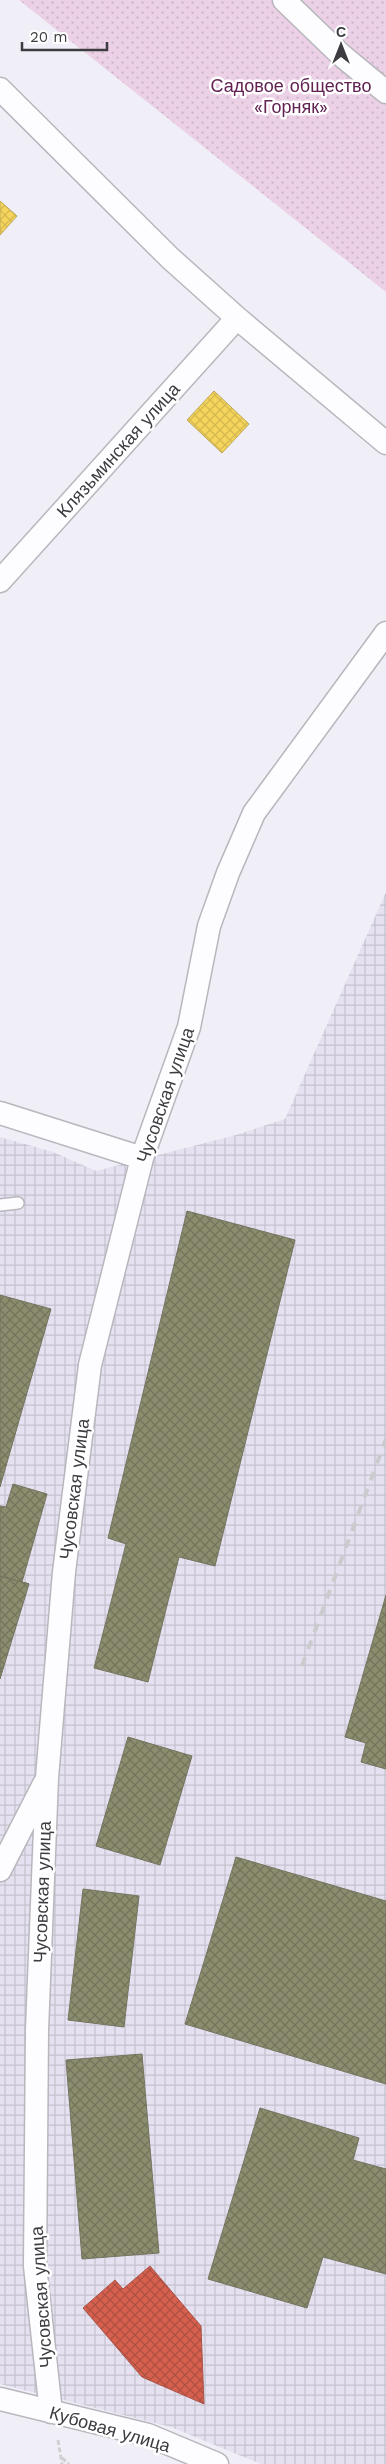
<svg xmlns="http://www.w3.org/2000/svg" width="386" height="2464" font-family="'Work Sans',sans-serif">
  <defs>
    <pattern id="industrial-grid" width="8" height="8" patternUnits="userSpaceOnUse" patternTransform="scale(1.25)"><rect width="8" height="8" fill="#e5e1f0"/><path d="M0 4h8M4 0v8" fill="none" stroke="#c5c2cf"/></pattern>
    <pattern id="grass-dots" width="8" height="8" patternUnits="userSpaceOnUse" patternTransform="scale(1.25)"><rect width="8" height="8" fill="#ebd0e6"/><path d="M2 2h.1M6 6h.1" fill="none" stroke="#cab4c6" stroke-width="1.8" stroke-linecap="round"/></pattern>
    <pattern id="homes-cross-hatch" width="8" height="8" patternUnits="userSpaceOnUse" patternTransform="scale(1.25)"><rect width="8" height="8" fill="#f6d55c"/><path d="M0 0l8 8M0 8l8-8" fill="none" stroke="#d4b851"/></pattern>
    <pattern id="shops-cross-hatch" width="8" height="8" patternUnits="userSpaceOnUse" patternTransform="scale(1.25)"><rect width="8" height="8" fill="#d6604d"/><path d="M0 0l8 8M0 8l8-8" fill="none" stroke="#af5042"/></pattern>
    <pattern id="industry-cross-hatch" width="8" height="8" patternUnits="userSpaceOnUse" patternTransform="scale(1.25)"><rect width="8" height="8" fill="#8c8c6e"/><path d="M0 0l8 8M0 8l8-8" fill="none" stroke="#74745c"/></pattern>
  </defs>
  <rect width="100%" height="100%" fill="#f0eef6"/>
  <!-- industrial -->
  <path fill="url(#industrial-grid)" d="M386,892v1572h-125l-90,-37 -171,-43v-1247l53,15 43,19 140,-36 49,-16z"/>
  <!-- grass -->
  <path fill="url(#grass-dots)" d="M19,0h367v292z"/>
  <!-- homes -->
  <path fill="url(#homes-cross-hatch)" stroke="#bea754" d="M0,201l17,15 -17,19z
    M214,391l35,33 -27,29 -35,-33z"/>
  <!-- shops -->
  <path fill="url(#shops-cross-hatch)" stroke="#a85549" d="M150,2266l51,60 3,78 -62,-27 -59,-69 32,-28 8,9z"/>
  <!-- industry -->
  <path fill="url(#industry-cross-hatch)" stroke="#747460" d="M187,1211l108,29 -80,326 -36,-9 -31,125 -54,-14 32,-124 -18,-6z
    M0,1295l51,14 -51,178z
    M13,1484l34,10 -25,88 7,2 -29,-8v-70l6,1z
    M0,1576l29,8 -29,95z
    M386,1595v174l-25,-7 5,-19 -21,-6z
    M128,1737l64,19 -32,109 -64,-19z
    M236,1857l150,44v183l-201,-60z
    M83,1889l56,7 -15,131 -56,-7z
    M142,2054l17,199 -77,6 -16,-199z
    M260,2108l99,30 -6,22 33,9v105l-63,-17 -16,51 -99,-29z"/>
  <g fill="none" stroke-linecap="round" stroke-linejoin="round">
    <!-- lane casing -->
    <g stroke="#b8b7bd" stroke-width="14">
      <path id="lane" d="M0,1205l18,-2"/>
    </g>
    <!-- street casing -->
    <g stroke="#b8b7bd" stroke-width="25">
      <path id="street" d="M284,0l56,54 46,38
        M0,89l170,169 67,60 149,125
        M0,581l237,-263
        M0,1113l142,45
        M0,1870l44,-86
        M0,2399l148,36 69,29
        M51,2412l-16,-146 2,-236 10,-252 17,-206 26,-207 52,-207 47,-131 20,-101 19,-53 26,-60 132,-180"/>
    </g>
    <!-- path -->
    <path stroke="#d0d0d2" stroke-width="3" stroke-dasharray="5 2.5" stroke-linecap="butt" d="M58,2440l4,24
      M62,2458l7,6"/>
    <!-- lane -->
    <use href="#lane" stroke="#fdfcfe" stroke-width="11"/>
    <!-- street -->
    <use href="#street" stroke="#fdfcfe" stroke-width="22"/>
    <!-- rail -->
    <path stroke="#cbcbcd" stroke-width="4" stroke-dasharray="9 9" stroke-linecap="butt" d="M302,1666l84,-227"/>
  </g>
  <g text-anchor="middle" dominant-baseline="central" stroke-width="5" stroke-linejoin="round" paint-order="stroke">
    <!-- park labels -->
    <g font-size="18" fill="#612252" stroke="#fff">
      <text x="291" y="85">Садовое общество<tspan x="291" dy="21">«Горняк»</tspan></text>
    </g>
    <!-- street labels -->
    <g font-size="18" fill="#3d3c41" stroke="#fff">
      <text transform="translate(118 450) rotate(-48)">Клязьминская улица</text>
      <text transform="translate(165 1095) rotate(-71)">Чусовская улица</text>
      <text transform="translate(74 1489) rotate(-83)">Чусовская улица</text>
      <text transform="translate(42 1892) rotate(-88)">Чусовская улица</text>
      <text transform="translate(41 2297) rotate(-94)">Чусовская улица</text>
      <text transform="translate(110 2429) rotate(16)">Кубовая улица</text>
    </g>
  </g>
  <!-- north arrow -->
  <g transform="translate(341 45)" stroke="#ffffff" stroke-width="4" paint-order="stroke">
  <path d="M0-4L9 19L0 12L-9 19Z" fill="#3d3c41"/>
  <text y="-8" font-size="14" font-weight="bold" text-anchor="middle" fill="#3d3c41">С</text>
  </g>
  <!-- scale -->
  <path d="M22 42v8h85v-8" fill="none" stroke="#3d3c41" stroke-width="2.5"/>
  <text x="30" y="42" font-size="15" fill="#3d3c41" stroke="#ffffff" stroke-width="4" paint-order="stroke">20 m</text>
</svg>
